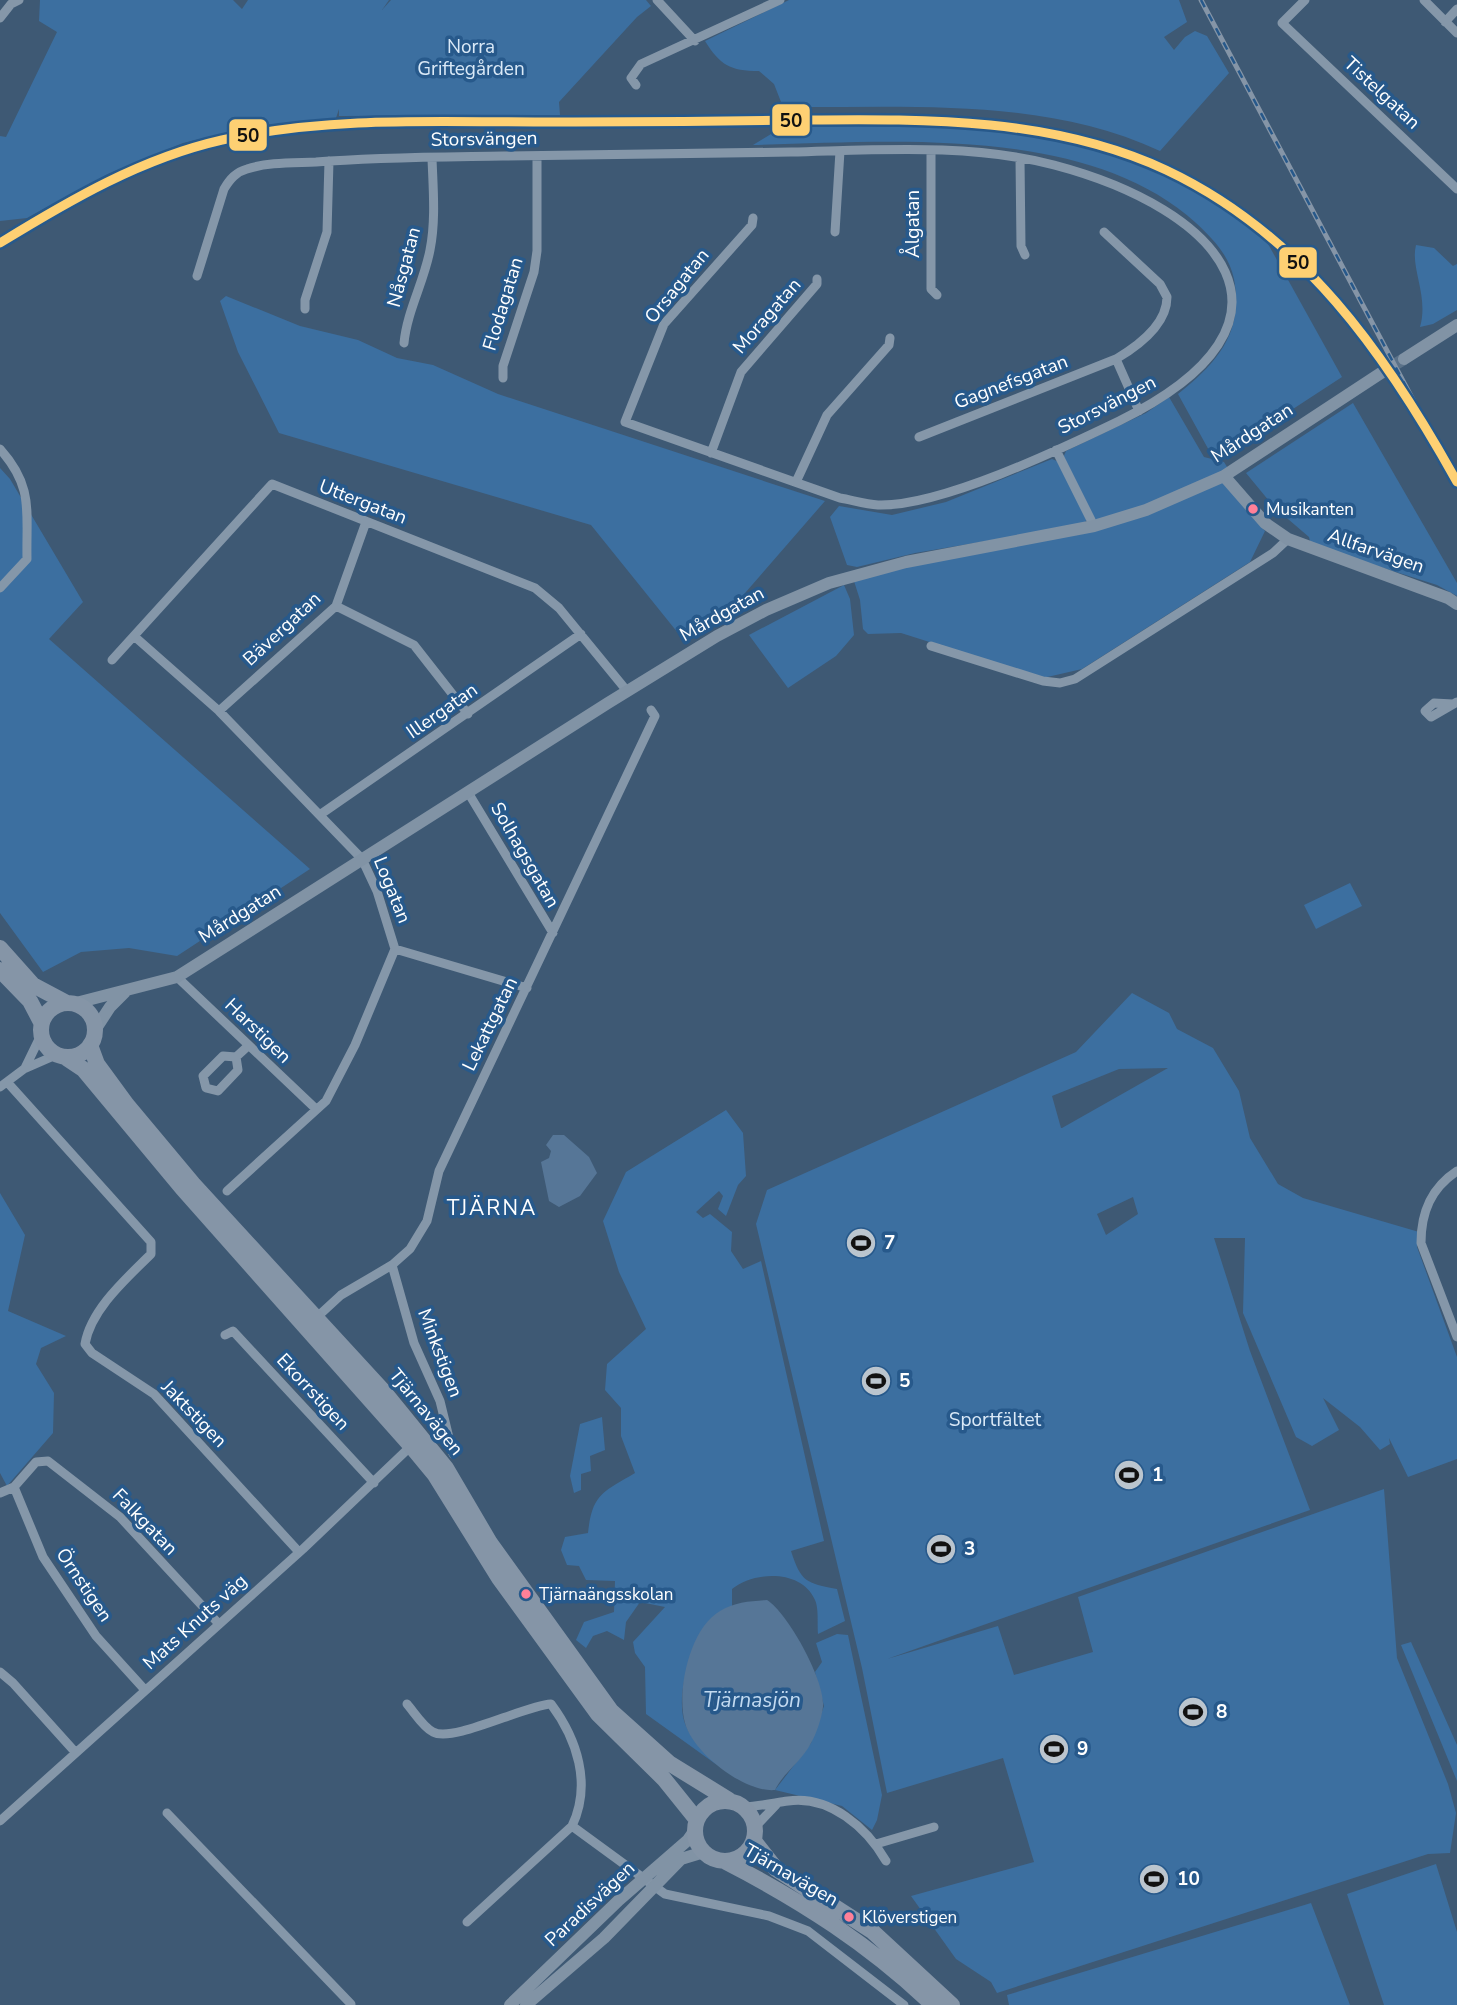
<svg xmlns="http://www.w3.org/2000/svg" width="1457" height="2005" font-family="'Nunito Sans',sans-serif">
  <rect width="100%" height="100%" fill="#3e5974"/>
  <!-- green -->
  <path fill="#3c6fa0" fill-rule="evenodd" d="M40,0h193l9,9 6,-9h141l-7,10 9,-10h255l5,6 -14,11 -78,85 1,13 -221,1v-7l-3,9 -80,8 -73,17 -75,31 -81,44 -27,3v-85l6,1 51,-105 -18,-11z
    M789,0h390l8,22 -23,15 10,13 11,-13 10,-6 12,5 22,37 -69,78c-117,-54 -252,-43 -377,-44l-9,-23 -15,-13c-29,0 -39,-6 -54,-30z
    M967,120l88,11 87,27 72,42 53,42 75,135 -118,77h-13l-33,-60c39,-31 66,-61 56,-115 -5,-24 -21,-40 -38,-56 -109,-99 -305,-81 -443,-78l23,-14 4,-9z
    M1416,245l18,3 19,18 4,-2v46l-24,14 -13,3c9,-31 -10,-59 -4,-82z
    M226,296l74,30 58,14 39,18 36,7 65,29 327,107 -86,99 -57,38 -91,-113 -312,-92 -41,-81 -18,-51z
    M1169,397l35,60 20,5 5,8 -83,37 -48,14 -6,-5 -29,-58 3,-7 80,-38z
    M1353,403l104,180v13l-20,-11 -126,-40 -2,-8 -35,-30 -28,-34z
    M1052,459l7,3 28,57 -4,6 -168,28 -58,14 -10,-2 -17,-48 9,-11 53,9 54,-13z
    M0,468l10,11 73,123 -34,37 261,230 -133,87 -48,-8 -48,4 -38,20 -43,-59z
    M1223,481l42,50 -15,31 -168,107 -39,9 -142,-45 -33,1 -5,-5 -3,-29 -6,-19 62,-16 177,-36z
    M844,585l6,14 4,36 -18,21 -48,32 -39,-53z
    M1350,883l12,23 -46,23 -12,-24z
    M1132,993l37,20 8,16 36,19 26,43 11,47 28,46 25,14 116,34 -2,15 40,110v102l-49,18 -19,-39 1,6 -10,6 -20,-23 -37,-29 16,32 -27,16 -16,-9 -53,-124 2,-75h-31l36,113 60,159 -423,149 111,-33 16,49 79,-23 -15,-55 306,-108 13,169 51,126 8,29 -6,40 -22,1 -431,139 -6,-11 -35,-23 -45,-63 123,-34 -31,-104 -116,35 -25,-125 -106,-444 11,-34 309,-138zM1168,1068l-106,60h-1l-9,-32 67,-27zM1133,1197l5,17 -32,21 -9,-21z
    M726,1110l17,23 3,43 -8,9 -12,31 -8,-7 5,-13 -4,-5 -23,21 7,6 7,-4 22,18 -1,19 12,18 18,-8 63,280 -33,10c10,31 15,32 46,38l8,32 -27,13c-1,-10 1,-25 -3,-34 -13,-31 -61,-29 -83,-11v17c-33,12 -61,86 -46,120 6,14 21,27 31,39l-71,-51 -1,-47 -10,-14 -2,-11 32,-35 -25,-5 -14,20 -2,18 -17,-9 -14,5 -7,12 -10,-8 8,-18 30,-10 1,-31 -29,-1 -7,-14 -12,-1 -6,-15 4,-13 23,-4c4,-39 15,-41 47,-60l-14,-37v-28l-16,-18 2,-26 39,-35 -27,-57 -16,-51 23,-49z
    M0,1193l25,42 -17,76 58,25 -25,12 -5,16 18,29 -1,40 -46,53 -7,-13z
    M602,1417l3,33 -15,6 1,15 -10,3v16l-7,3 -4,-17 10,-52z
    M837,1634l11,1 34,160 -5,25 -5,10 -30,-24 -67,-16 36,-47 13,-37 -9,-34 7,-10 -6,-19z
    M1411,1642l46,103v36l-56,-136z
    M1436,1864l21,68v73h-73l-37,-111z
    M1311,1903l39,102h-341l-2,-10z"/>
  <!-- water -->
  <path fill="#567697" d="M553,1135h11l25,22 8,16 -17,23 -21,11 -10,-6 -8,-39 8,-4 2,-7 -5,-6z
    M767,1600c21,13 59,82 56,107 -1,10 -7,28 -12,36 -9,18 -27,29 -36,47 -30,3 -82,-37 -90,-67 -9,-32 5,-95 35,-112 14,-9 32,-10 47,-11z"/>
  <g fill="none" stroke-linecap="round" stroke-linejoin="round">
    <!-- secondary-tunnel -->
    <path stroke="#5b7289" stroke-width="12" stroke-dasharray="12 6" stroke-linecap="butt" d="M1381,373l23,-14"/>
    <!-- street -->
    <path stroke="#8597a9" stroke-width="9" d="M657,0l38,41
      M1305,0l-23,23 175,166
      M1424,0l33,33
      M0,18l11,-14 8,-4
      M1445,22l12,-13
      M636,85l-5,-7 10,-14 139,-64
      M931,151v138l6,6
      M1020,159l1,87 4,9
      M835,232l5,-81
      M197,276l27,-87c6,-10 12,-17 23,-20 21,-7 47,-6 69,-7 62,-5 125,-5 187,-6 96,-1 192,-2 288,-4 86,-2 179,-9 263,13 167,44 268,156 65,256 -58,28 -179,86 -241,84 -13,-1 -26,-5 -38,-7l-215,-76 39,-98 88,-99 1,-7
      M305,309v-9l22,-68 2,-71
      M404,343c3,-32 20,-61 26,-93 6,-30 3,-62 2,-92
      M1116,359l23,52
      M503,378v-12l31,-94 3,-21v-95
      M919,437l197,-78c22,-13 51,-34 51,-62l-7,-13 -56,-52
      M0,449c34,38 26,62 27,110l-27,29
      M1056,450l38,76
      M711,453l30,-81 76,-88v-5
      M796,482l31,-67 62,-70 1,-7
      M336,606l78,39 54,69
      M134,636l85,75 143,148 15,32 18,58 -40,96 -29,56 -99,90
      M931,646l112,35 17,2 15,-4 198,-126 15,-14
      M112,660l160,-176 263,104 24,20 68,83
      M1453,704l-19,-1 -9,8 6,6 26,-15
      M219,711l117,-105 30,-84
      M469,794l84,139
      M321,814l260,-180
      M395,949l132,39
      M177,977l139,132
      M236,1057l2,13 -20,21 -12,-3 -3,-12 20,-20 13,1 12,-11
      M25,1068l16,-33
      M8,1083l143,159v12c-24,24 -60,55 -66,90l7,9 62,41 145,158
      M0,1087l24,-18 32,-14
      M1457,1171c-26,17 -36,41 -36,72l36,94
      M392,1265l22,78 26,58 13,53
      M316,1318l25,-23 51,-30 18,-16 17,-28 12,-50 216,-455 -4,-6
      M225,1335l8,-4 141,152
      M14,1487l29,70 53,79 49,54
      M0,1493l14,-6 22,-25 12,-1 72,56 99,107
      M0,1672l13,11 63,70
      M407,1704c7,8 16,23 26,28 20,11 90,-26 118,-28 26,35 41,80 21,122l93,68 104,22 39,15 96,74
      M744,1807c15,-1 30,-4 44,-6 42,-6 79,27 98,60
      M167,1813l184,191
      M0,1821l303,-272 108,-103
      M756,1826l20,-21
      M876,1844l58,-17
      M467,1922l105,-96"/>
    <!-- secondary -->
    <path stroke="#8193a5" stroke-width="12" d="M1404,359l53,-34
      M1224,476l41,47 23,16 160,59 9,6
      M76,1003l101,-26 431,-274 109,-67 49,-26 63,-27 77,-21 188,-36 52,-16 78,-34 157,-103
      M95,1030l15,-23 15,-15
      M510,2005l109,-105 69,-60 7,-10
      M526,2005l78,-67 77,-79 23,-7"/>
    <!-- highway -->
    <path stroke="#8595a7" stroke-width="16" d="M0,948l33,37 32,17
      M0,970l30,31 11,21
      M41 1030a27 27 0 1 1 54 0a27 27 0 1 1-54 0Z
      M90,1045l7,19 30,41 66,79 192,209 61,75 44,75 121,168 58,52 60,37
      M65,1057l18,12 99,119 229,258 24,29 64,103 99,136 66,65 33,41
      M695 1831a30 30 0 1 1 60 0a30 30 0 1 1-60 0Z
      M754,1841l22,28 96,62 80,74
      M724,1861c78,40 146,84 209,144"/>
    <!-- rail casing -->
    <g stroke="#8595a7" stroke-width="5">
      <path id="rail" d="M1201,0l245,462"/>
    </g>
    <!-- rail -->
    <use href="#rail" stroke="#27598b" stroke-width="2.5" stroke-dasharray="8" stroke-linecap="butt"/>
    <!-- rail-1 casing -->
    <g stroke="#27598b" stroke-width="14">
      <path id="rail-1" d="M0,243c70,-43 142,-85 222,-103 116,-26 234,-17 352,-18 74,0 147,-1 221,-2 125,-1 255,-4 371,50 136,64 220,184 291,312"/>
    </g>
    <!-- rail-1 -->
    <use href="#rail-1" stroke="#fed073" stroke-width="9"/>
  </g>
  <!-- icons -->
  <defs>
    <g id="stadium-disc" transform="scale(1.575)"><circle r="9.5" fill="#bbc5ce" stroke="#27598b"/><path d="M0-5a6.5 5 0 1 0 0 10a6.5 5 0 1 0 0-10ZM-3.5-1.8h7v3.6h-7Z" fill="#111"/></g>
  </defs>
  <g fill-rule="evenodd">
    <use href="#stadium-disc" x="861" y="1243"/>
    <use href="#stadium-disc" x="876" y="1381"/>
    <use href="#stadium-disc" x="1129" y="1475"/>
    <use href="#stadium-disc" x="941" y="1549"/>
    <use href="#stadium-disc" x="1193" y="1712"/>
    <use href="#stadium-disc" x="1054" y="1749"/>
    <use href="#stadium-disc" x="1154" y="1879"/>
  </g>
  <!-- markers -->
  <g fill="#ff8098" stroke="#27598b" stroke-width="2.5">
    <circle cx="1253" cy="509" r="6"/>
    <circle cx="526" cy="1594" r="6"/>
    <circle cx="849" cy="1917" r="6"/>
  </g>
  <g text-anchor="middle" dominant-baseline="central" stroke-width="7" stroke-linejoin="round" paint-order="stroke">
    <!-- bus labels -->
    <g font-size="17" fill="#fff" stroke="#27598b" text-anchor="start">
      <text x="1266" y="509">Musikanten</text>
      <text x="539" y="1594">Tjärnaängsskolan</text>
      <text x="862" y="1917">Klöverstigen</text>
    </g>
    <!-- park labels -->
    <g font-size="19" fill="#dae9f7" stroke="#27598b">
      <text x="471" y="47">Norra<tspan x="471" dy="22">Griftegården</tspan></text>
      <text x="995" y="1420">Sportfältet</text>
    </g>
    <!-- street labels -->
    <g font-size="19" fill="#fff" stroke="#27598b">
      <text transform="translate(1382 93) rotate(43)">Tistelgatan</text>
      <text transform="translate(484 139) rotate(-1)">Storsvängen</text>
      <text transform="translate(913 224) rotate(-90)">Ålgatan</text>
      <text transform="translate(404 267) rotate(-75)">Nåsgatan</text>
      <text transform="translate(677 286) rotate(-51)">Orsagatan</text>
      <text transform="translate(503 304) rotate(-73)">Flodagatan</text>
      <text transform="translate(767 316) rotate(-49)">Moragatan</text>
      <text transform="translate(1011 382) rotate(-21)">Gagnefsgatan</text>
      <text transform="translate(1107 405) rotate(-27)">Storsvängen</text>
      <text transform="translate(1252 433) rotate(-33)">Mårdgatan</text>
      <text transform="translate(363 502) rotate(21)">Uttergatan</text>
      <text transform="translate(1376 551) rotate(19)">Allfarvägen</text>
      <text transform="translate(722 614) rotate(-29)">Mårdgatan</text>
      <text transform="translate(282 629) rotate(-43)">Bävergatan</text>
      <text transform="translate(442 711) rotate(-35)">Illergatan</text>
      <text transform="translate(525 855) rotate(60)">Solhagsgatan</text>
      <text transform="translate(392 890) rotate(68)">Logatan</text>
      <text transform="translate(240 914) rotate(-32)">Mårdgatan</text>
      <text transform="translate(490 1024) rotate(-64)">Lekattgatan</text>
      <text transform="translate(258 1031) rotate(44)">Harstigen</text>
      <text transform="translate(440 1353) rotate(69)">Minkstigen</text>
      <text transform="translate(313 1392) rotate(47)">Ekorrstigen</text>
      <text transform="translate(426 1412) rotate(51)">Tjärnavägen</text>
      <text transform="translate(194 1414) rotate(46)">Jaktstigen</text>
      <text transform="translate(145 1522) rotate(46)">Falkgatan</text>
      <text transform="translate(84 1585) rotate(56)">Örnstigen</text>
      <text transform="translate(195 1622) rotate(-42)">Mats Knuts väg</text>
      <text transform="translate(791 1875) rotate(30)">Tjärnavägen</text>
      <text transform="translate(590 1904) rotate(-43)">Paradisvägen</text>
    </g>
    <!-- poi labels -->
    <g font-size="19" font-weight="bold" fill="#fff" stroke="#27598b" text-anchor="start">
      <text x="884" y="1243">7</text>
      <text x="899" y="1381">5</text>
      <text x="1152" y="1475">1</text>
      <text x="964" y="1549">3</text>
      <text x="1216" y="1712">8</text>
      <text x="1077" y="1749">9</text>
      <text x="1177" y="1879">10</text>
    </g>
    <!-- neighbourhood labels -->
    <g font-size="21" letter-spacing="2" fill="#fff" stroke="#27598b">
      <text x="492" y="1208">TJÄRNA</text>
    </g>
    <!-- water labels -->
    <g font-size="21" font-style="italic" fill="#c2daf1" stroke="#27598b">
      <text x="752" y="1700">Tjärnasjön</text>
    </g>
  </g>
  <g stroke="#27598b" stroke-width="2.5">
    <rect x="771" y="103" width="40" height="34" rx="7" fill="#fed073"/>
    <rect x="228" y="118" width="40" height="34" rx="7" fill="#fed073"/>
    <rect x="1278" y="246" width="40" height="33" rx="7" fill="#fed073"/>
  </g>
  <g font-size="19" text-anchor="middle" font-weight="bold" fill="#111">
    <text x="791" y="127">50</text>
    <text x="248" y="142">50</text>
    <text x="1298" y="269">50</text>
  </g>
</svg>
